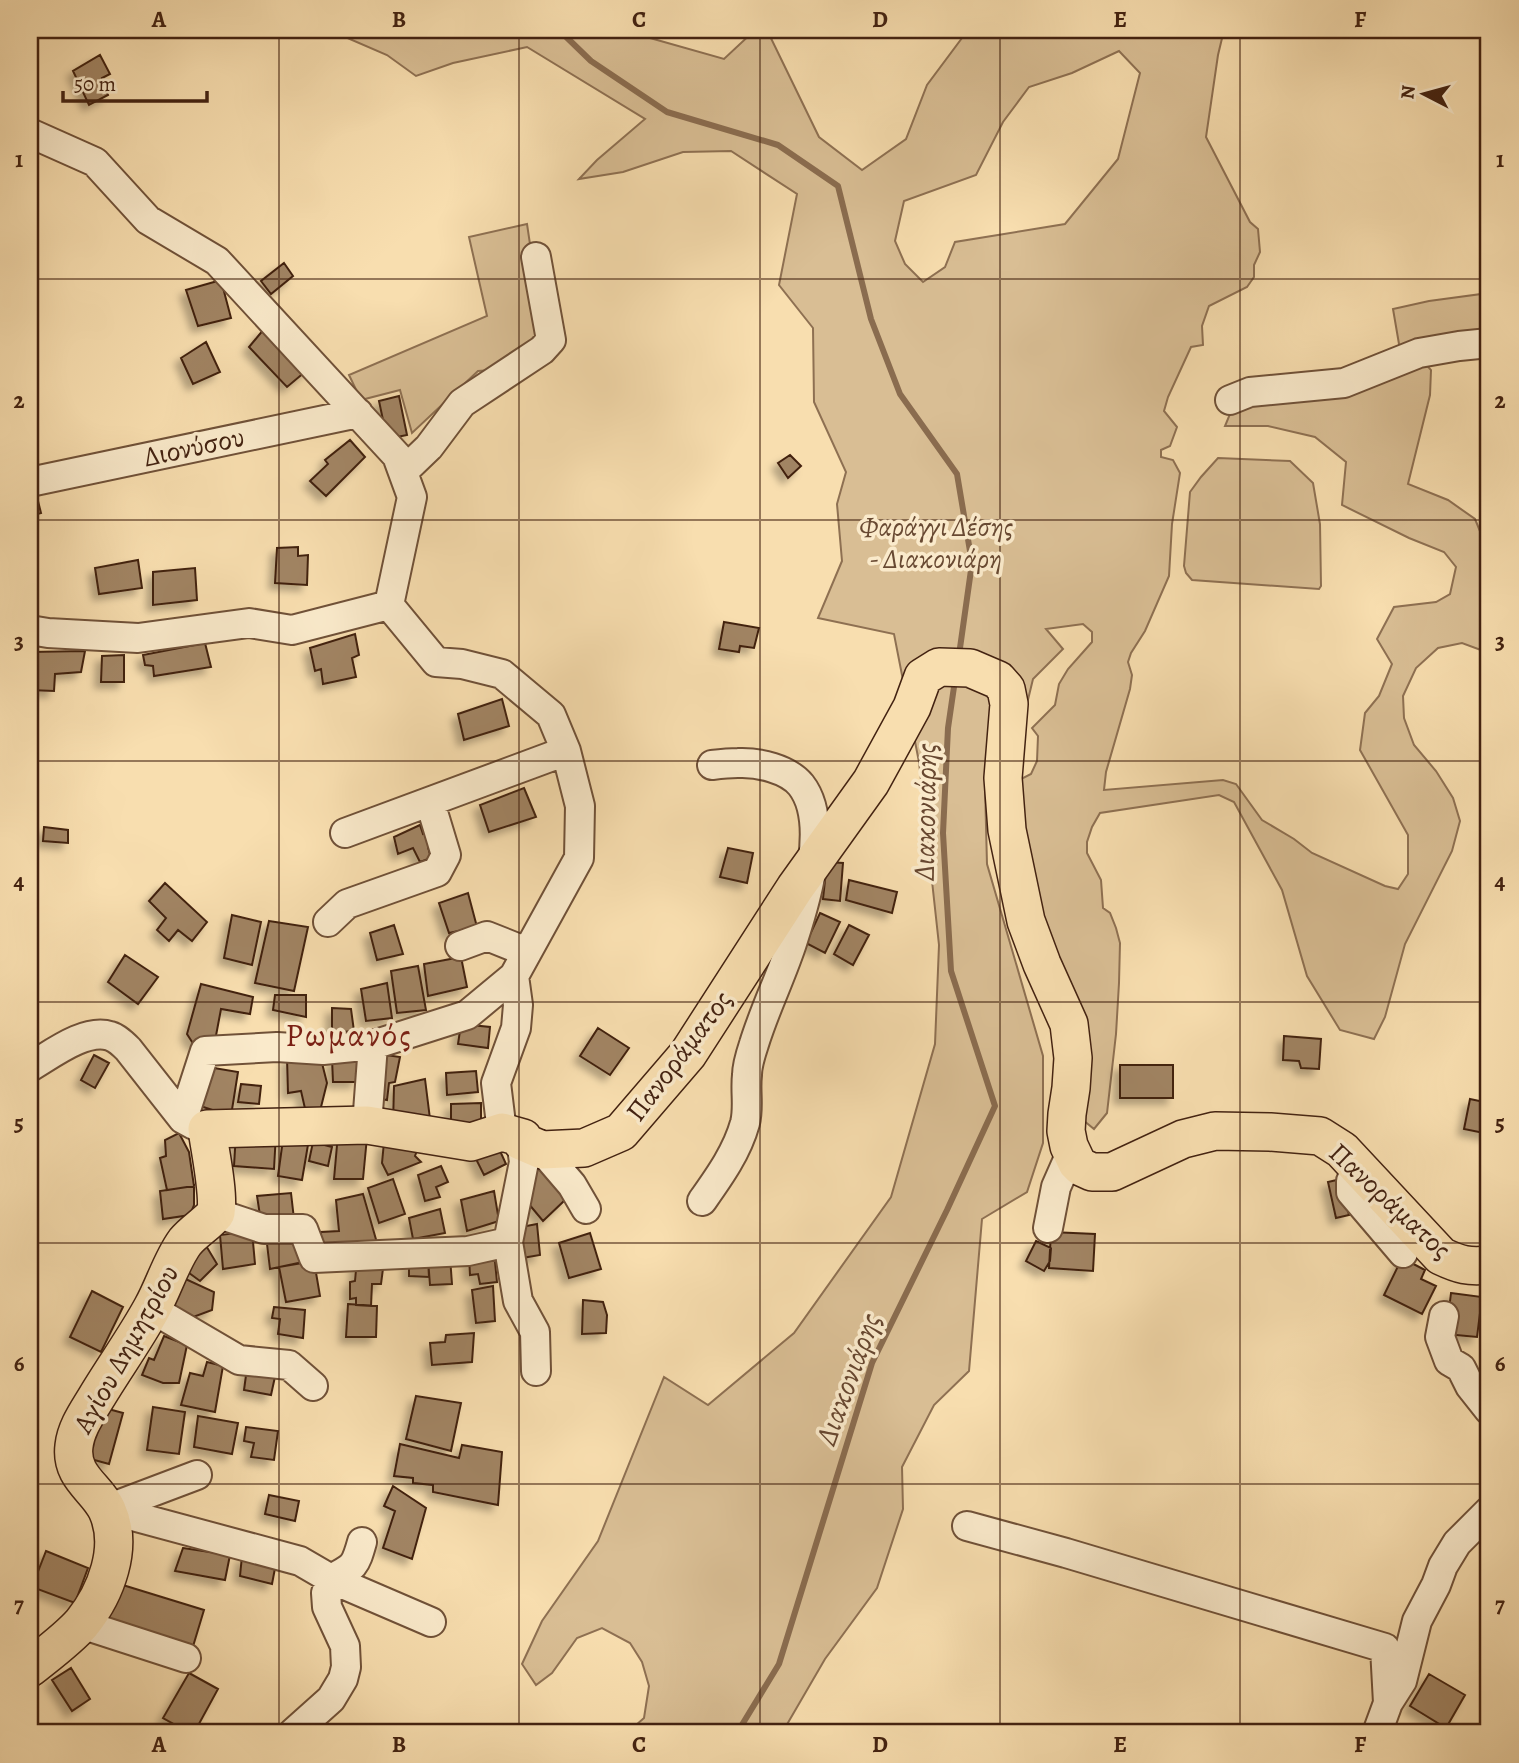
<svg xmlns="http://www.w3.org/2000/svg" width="1519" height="1763" font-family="Alegreya,serif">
  <defs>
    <filter id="shadow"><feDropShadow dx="-6" dy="6" stdDeviation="3.5" flood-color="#0004"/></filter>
  </defs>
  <rect width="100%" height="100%" fill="#f8deaf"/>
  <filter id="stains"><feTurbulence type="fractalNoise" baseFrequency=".00286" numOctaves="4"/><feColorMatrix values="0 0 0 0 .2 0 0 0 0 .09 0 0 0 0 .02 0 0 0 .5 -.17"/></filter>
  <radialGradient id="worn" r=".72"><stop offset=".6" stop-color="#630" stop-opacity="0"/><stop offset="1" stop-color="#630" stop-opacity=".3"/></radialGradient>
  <!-- green -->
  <path fill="#d9be94" stroke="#8e7052" stroke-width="2" fill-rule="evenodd" d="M329,30h300l14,6 81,23 31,-29h12l52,107 43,33 44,-31 21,-54 41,-55h256l-6,25 -12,82 44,85 8,7 2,23 -6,13v12l-7,10 -38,19 -7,20 1,19 -12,2 -23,50 -4,14 13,16 -7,19 -9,4v7l12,3 7,13 -8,51 -3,52 -24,55 -14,22 -3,9 4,13 -2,14 -24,83 -2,18 119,-10 13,4 26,36 32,19 18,14 73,33 13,3 10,-15v-39l-48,-85 5,-37 14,-17 13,-32 -15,-25 17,-32 42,-5 14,-8 6,-27 -12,-15 -35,-14 -67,-33 4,-43 -31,-25 -47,-11h-43l7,-17 191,-48 8,9 -1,25 -22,89 40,16 27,19 14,34v100l-27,-10 -24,5 -22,20 -13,28 1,22 10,27 22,26 17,27 7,23 -8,30 -47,93 -20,73 -11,22 -34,-9 -33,-54 -25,-86 -48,-88 -15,-7 -119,18 -8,14 -5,15v11l14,27 2,28 7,5 6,15 4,15 -1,40 -3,51 -9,79 -13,16 -11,-9 -54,-208 -12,-131 14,-7 6,-13 1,-25 -6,-8 23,-23 4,-21 9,-15 24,-27v-10l-9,-8 -37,5 17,20 -30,30 -15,62 -33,45 2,78 56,192v87l-16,49 -45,27 -13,152 -35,34 -32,62 1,42 -26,79 -52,71 -43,74h-155l17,-15 5,-32 -7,-24 -12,-19 -28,-15 -25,10 -25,35 -16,12 -14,-21 20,-43 56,-80 66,-164 44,28 86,-72 97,-136 44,-153 4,-99 -20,-183 -25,-128 -76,-16 24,-57 -5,-57 9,-32 -32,-70 -1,-74 -34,-43 18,-91 -66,-43 -48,1 -60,20 -44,7 18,-19 48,-41 -118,-72 -74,16 -37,13 -29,-21zM1119,51l21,22 -22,86 -53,65 -110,18 -10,25 -22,15 -18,-18 -10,-23 9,-40 72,-26 27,-53 26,-35 43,-14z
    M527,224l17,114 -38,31 -28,2 -66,62 -12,-43 -39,10 -12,-25 138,-59 -18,-79z
    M1489,293v46l-83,14 -7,-9 -6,-35 36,-8z
    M1218,458l72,3 23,22 7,41 1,62 -2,3 -127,-9 -6,-7 -2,-7 6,-74 11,-15z"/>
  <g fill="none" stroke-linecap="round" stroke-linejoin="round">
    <!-- stream -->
    <path stroke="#8a6c4f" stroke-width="6" d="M559,30l32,31 76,51 111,33 60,41 33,133 29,75 57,80 15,89 -13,92
      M737,1733l42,-69 93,-301 75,-153 48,-104 -44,-135 -8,-138 5,-105 7,-48"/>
  </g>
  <!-- building -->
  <path fill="#a18463" stroke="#432211" stroke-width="2" filter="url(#shadow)" d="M100,55l10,19 -8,4 6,17 -19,10 -16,-34z
    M284,263l9,13 -22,18 -10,-13z
    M221,280l10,38 -33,8 -12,-36z
    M264,329l48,37 -25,21 -38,-40z
    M206,342l14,30 -27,12 -12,-26z
    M399,396l8,39 -20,4 -8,-38z
    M350,440l15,17 -39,39 -16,-15 18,-17 -3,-4z
    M790,455l11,11 -13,12 -10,-15z
    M36,493l5,20 -11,3v-22z
    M298,547v9l10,-1 -1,30 -32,-2 2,-35z
    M138,560l4,28 -43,6 -4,-26z
    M195,568l2,32 -44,5v-33z
    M724,622l35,6 -5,20 -14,-2 -1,6 -20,-3z
    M355,634l4,21 -7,3 4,19 -33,7 -2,-15 -6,2 -5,-23z
    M205,643l6,24 -57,9 -1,-10 -8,-1 -2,-10z
    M85,651l-4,21 -26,2 -1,17 -24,-1v-38z
    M124,655v27h-23l1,-26z
    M502,699l7,27 -45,14 -6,-26z
    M524,788l12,29 -47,15 -9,-27z
    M420,825l3,9 6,-2 4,11 -5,4 3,11 -11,4 -7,-14 -15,6 -4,-17z
    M44,827l24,3v13l-25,-2z
    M728,848l25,5 -6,30 -27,-6z
    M827,862l16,1 -3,38 -17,-2z
    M849,880l48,12 -5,21 -46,-13z
    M165,883l42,39 -15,19 -14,-11 -9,11 -12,-11 9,-12 -17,-17z
    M468,893l9,34 -28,6 -10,-30z
    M820,913l20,9 -15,31 -19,-10z
    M232,915l29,7 -9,43 -28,-7z
    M269,921l39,6 -14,64 -39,-8z
    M394,925l9,29 -26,6 -7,-27z
    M849,925l20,10 -16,30 -19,-11z
    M125,955l33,22 -20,27 -30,-22z
    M461,957l6,30 -39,9 -4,-32z
    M418,966l8,44 -29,3 -6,-42z
    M387,983l5,35 -26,3 -5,-32z
    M201,984l52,13 -3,17 -29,-5 -6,32 -21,4 -7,-11z
    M275,995h31v22l-33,-7z
    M332,1008l19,1 3,22 -22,2z
    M461,1024l29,3 -2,21 -30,-4z
    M598,1028l31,20 -19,27 -30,-19z
    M1284,1036l37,3 -2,30 -18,-1 -2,-7 -16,-1z
    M379,1054l21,3 -5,25 -6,1 -2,17 -12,-2z
    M94,1055l15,8 -14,25 -14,-8z
    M320,1055l7,28 -7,28 -14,2 -5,-22 -13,2 -1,-35z
    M366,1058v15l-10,1 1,8h-24l-1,-23z
    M1120,1065h53v33h-53z
    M208,1067l30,5 -7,44 -37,-12z
    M476,1071l2,21 -31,3 -1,-22z
    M425,1079l5,40 -37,5 1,-38z
    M241,1084l20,2 -2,18 -21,-2z
    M1470,1099l19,4v31l-25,-5z
    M481,1103v23l-30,1v-23z
    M284,1132l26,1 -8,47 -24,-4z
    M179,1133l10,19 5,34 -27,4 -7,-32 6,-2 -1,-16z
    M236,1133h40l-2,36 -40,-3z
    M338,1134l29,3 -4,42h-29z
    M313,1142l19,5 -4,19 -19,-5z
    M384,1142l35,3 -4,11 6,6 -33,13 -6,-12z
    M496,1142l10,22 -22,11 -11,-22z
    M441,1166l7,16 -12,5 4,10 -15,4 -7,-26z
    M537,1168l15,10 14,21 -23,22 -20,-24z
    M393,1179l12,35 -26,9 -11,-35z
    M1341,1179l8,36 -13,3 -8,-36z
    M194,1186v19l-4,10 -27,4 -3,-28z
    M494,1191l5,30 -32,10 -6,-31z
    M291,1193l3,26 -33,3 -4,-26z
    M363,1194l14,49 -57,8 1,-19 18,-1 -3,-31z
    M440,1209l5,24 -32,6 -4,-21z
    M537,1224l3,31 -18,3 -6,-30z
    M252,1231l3,33 -32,5 -3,-34z
    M1051,1232l44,2 -2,37 -44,-3z
    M590,1233l11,36 -32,9 -10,-35z
    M202,1239l15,25 -17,17 -19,-14z
    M302,1240l1,22 -33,7 -3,-25z
    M1036,1241l15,7 -1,13 -6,10 -18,-10z
    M494,1252l3,30 -17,2 -2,-10 -8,1 -1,-19z
    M450,1257l2,27 -22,1 -2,-26z
    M1402,1258l23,12 -4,9 15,7 -14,28 -38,-19z
    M357,1259l27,2 -3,23h-9l-1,22 -15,-1v-7l-6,1v-17l5,-1z
    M409,1259h19l1,18 -20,-1z
    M314,1261l6,35 -34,6 -7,-35z
    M179,1276l35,16 -2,18 -24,9 -23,-15z
    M493,1286l2,35 -19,2 -4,-33z
    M92,1291l31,16 -22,45 -31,-15z
    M1451,1293l31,4 -5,40 -31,-3z
    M583,1300l20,2 4,13 -1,18 -24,1z
    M348,1304l29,2 -1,31h-30z
    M274,1307l31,3 -2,28 -25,-4 2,-15 -8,-1z
    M474,1333l-2,29 -40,3 -2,-22 15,-1 1,-7z
    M164,1336l23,9 -8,38h-16l-21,-8 7,-17 5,2z
    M207,1362l16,4 -8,46 -34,-7 9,-32 13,3z
    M247,1368l29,4 -5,23 -27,-5z
    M416,1396l45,7 -10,48 -45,-12z
    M101,1407l22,6 -14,51 -22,-6z
    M153,1407l32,5 -6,42 -32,-4z
    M198,1416l40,7 -6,31 -38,-7z
    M246,1427l32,4 -4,29 -23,-3 3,-14 -10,-2z
    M400,1444l59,14 3,-13 40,7 -4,53 -65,-13v-7l-20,-2v-5l-19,-2z
    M393,1486l33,22 -14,51 -29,-11 12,-37 -11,-5z
    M269,1495l30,6 -4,20 -30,-7z
    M183,1548l47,7 -5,25 -50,-9z
    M46,1551l42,17 -13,35 -43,-16z
    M242,1556l34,7 -4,21 -32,-8z
    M113,1582l91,28 -13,43 -91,-29z
    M71,1668l19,31 -18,12 -20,-31z
    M189,1673l29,16 -24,44h-4l-27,-15z
    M1429,1674l36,21 -19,33 -36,-22z"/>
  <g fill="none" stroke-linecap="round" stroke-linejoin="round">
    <!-- minor casing -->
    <g stroke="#705138" stroke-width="32">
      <path id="minor" d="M30,133l65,29 53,58 69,41 180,195 15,41 -23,108
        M1230,400l20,-8 94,-9 75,-30 40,-7 30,-3
        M403,472l26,-25 33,-44 80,-53 9,-10 -15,-83
        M30,482l328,-69
        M30,630l18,3 90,5 111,-15 43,7 97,-25
        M345,833l221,-82
        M328,922l19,-18 90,-32 9,-17 -16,-53
        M460,946l27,-10 40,16
        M30,1067c21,-12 55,-39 80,-31 7,2 13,8 18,13l55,70 11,6
        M183,1119l22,-68 72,-4 46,3 50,-5 94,-30 47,-39 65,-118 1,-52 -14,-55 -15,-36 -49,-41 -40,-10 -26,-2 -47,-57
        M367,1125l6,-80
        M502,1132l-6,-49 20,-55 2,-23 -4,-29
        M542,1150l30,35 14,24
        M1359,1167l-8,14v11l52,61
        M702,1201c17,-24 35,-49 43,-78 4,-16 0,-32 2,-48 0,-10 4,-22 7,-31 11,-36 28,-69 39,-104 13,-40 37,-118 8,-155 -13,-16 -43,-23 -63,-22 -9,0 -18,1 -26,2
        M216,1213l48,16h39l11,29 154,-7 40,-9 16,-80 -3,-21
        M1048,1228l8,-41 15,-34
        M508,1242l10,59 17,31 1,39
        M152,1309l87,51 50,5 24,21
        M1444,1316l-4,21 9,24 12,7 9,18 19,24
        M107,1509l193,52 31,18 100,43
        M107,1509l90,-34
        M967,1526l99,27 319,95 3,55
        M81,1624l105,34
        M293,1733l38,-34 12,-20 3,-12 -1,-21 -18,-39 -1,-14 5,-14c23,-12 24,-12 31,-37
        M1377,1733l11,-30 14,-22 15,-60 19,-36 7,-19 14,-23 32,-32"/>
    </g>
    <!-- major casing -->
    <g stroke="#432211" stroke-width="40">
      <path id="major" d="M30,1668c16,-13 38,-29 52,-45 24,-30 42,-76 25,-113 -10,-22 -37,-33 -33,-64 2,-18 13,-33 22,-48 18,-30 39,-59 56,-90 12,-21 19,-47 33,-66 9,-11 22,-18 31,-29 3,-21 -6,-62 -9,-84l160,-4 104,17 31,-10 21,6 -2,3 21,9 42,-2 37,-16 67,-78 107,-166 76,-106 41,-75 11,-30 16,-10 31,1 28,12 8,9 3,15 -6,74 4,52 19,91 16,43 27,60 4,34 -2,30 -4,26 -1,17 3,15 8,17 4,4 11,5h20l71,-33 32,-8 55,1 50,4 22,14 99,106c19,9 27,11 48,9"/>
    </g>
    <!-- minor -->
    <use href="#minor" stroke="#faeacb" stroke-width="28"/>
    <!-- major -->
    <use href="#major" stroke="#f8deaf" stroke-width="37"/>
  </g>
  <!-- grid -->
  <path fill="none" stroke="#432211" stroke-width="2" stroke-opacity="0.55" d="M279,30v1703M519,30v1703M760,30v1703M1000,30v1703M1240,30v1703M30,279h1459M30,520h1459M30,761h1459M30,1002h1459M30,1243h1459M30,1484h1459"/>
  <g text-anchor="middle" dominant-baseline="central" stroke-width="7" stroke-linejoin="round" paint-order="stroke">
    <!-- street labels -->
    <g font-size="28" fill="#432211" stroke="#faeacb">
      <text transform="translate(194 447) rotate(-12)">Διονύσου</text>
      <text transform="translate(679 1056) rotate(-53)">Πανοράματος</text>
      <text transform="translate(1390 1201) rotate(43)">Πανοράματος</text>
      <text transform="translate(126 1349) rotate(-61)">Αγίου Δημητρίου</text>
    </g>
    <!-- park labels -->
    <g font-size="28" font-style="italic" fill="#684932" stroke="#faeacb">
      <text x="936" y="527">Φαράγγι Δέσης<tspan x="936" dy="32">- Διακονιάρη</tspan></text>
    </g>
    <!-- water labels -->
    <g font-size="30" font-style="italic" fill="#674730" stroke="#faeacb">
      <text transform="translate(925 812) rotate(-89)">Διακονιάρης</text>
      <text transform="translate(848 1379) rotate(-70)">Διακονιάρης</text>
    </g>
    <!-- quarter labels -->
    <g font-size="32" letter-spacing="2" fill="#7a1f14" stroke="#faeacb">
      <text x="349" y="1035">Ρωμανός</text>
    </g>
  </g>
  <!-- margin -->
  <rect width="1519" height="1763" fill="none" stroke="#f8deaf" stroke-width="77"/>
  <!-- north arrow -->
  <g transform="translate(1424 94) rotate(276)" stroke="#faeacb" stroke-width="5" paint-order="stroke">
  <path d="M0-5L12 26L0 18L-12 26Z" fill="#432211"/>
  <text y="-10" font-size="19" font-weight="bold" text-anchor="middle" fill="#432211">N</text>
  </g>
  <!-- scale -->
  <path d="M63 91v10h144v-10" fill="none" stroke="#432211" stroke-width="3.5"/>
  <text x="74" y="91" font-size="21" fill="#432211" stroke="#faeacb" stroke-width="5" paint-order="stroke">50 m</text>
  <rect x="38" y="38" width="1442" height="1686" fill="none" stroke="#432211" stroke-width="2.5"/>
  <g font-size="23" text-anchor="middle" font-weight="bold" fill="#432211">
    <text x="159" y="27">A</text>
    <text x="399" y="27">B</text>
    <text x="639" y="27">C</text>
    <text x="880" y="27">D</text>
    <text x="1120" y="27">E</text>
    <text x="1360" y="27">F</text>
    <text x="19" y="167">1</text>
    <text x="1500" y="167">1</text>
    <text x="19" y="408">2</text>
    <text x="1500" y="408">2</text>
    <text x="19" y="649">3</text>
    <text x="1500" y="649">3</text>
    <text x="19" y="889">4</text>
    <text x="1500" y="889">4</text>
    <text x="19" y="1130">5</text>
    <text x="1500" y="1130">5</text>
    <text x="19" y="1371">6</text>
    <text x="1500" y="1371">6</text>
    <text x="19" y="1612">7</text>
    <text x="1500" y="1612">7</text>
    <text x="159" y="1752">A</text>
    <text x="399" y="1752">B</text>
    <text x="639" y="1752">C</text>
    <text x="880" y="1752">D</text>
    <text x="1120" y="1752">E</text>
    <text x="1360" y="1752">F</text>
  </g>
  <rect width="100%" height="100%" filter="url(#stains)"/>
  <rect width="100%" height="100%" fill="url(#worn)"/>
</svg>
